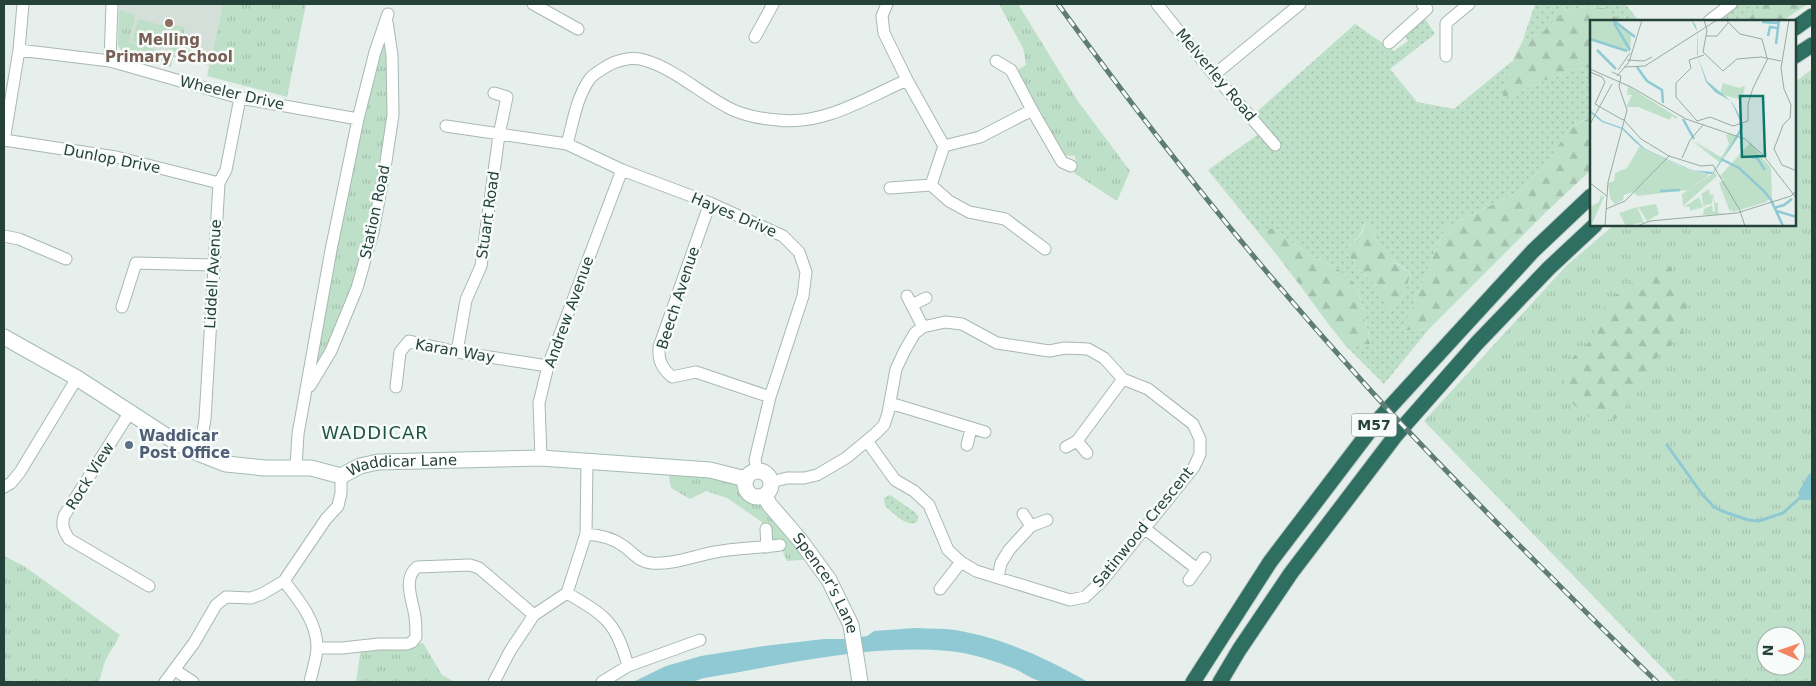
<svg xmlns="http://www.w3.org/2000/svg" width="1816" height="686" font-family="'DejaVu Sans',sans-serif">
  <defs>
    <pattern id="grass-tufts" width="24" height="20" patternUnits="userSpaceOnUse" patternTransform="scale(1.25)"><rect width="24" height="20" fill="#bfe0c8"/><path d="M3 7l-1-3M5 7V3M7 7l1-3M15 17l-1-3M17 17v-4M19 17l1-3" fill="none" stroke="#a4c1ad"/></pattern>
    <pattern id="forest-firs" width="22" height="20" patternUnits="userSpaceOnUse" patternTransform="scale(1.25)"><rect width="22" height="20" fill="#bfe0c8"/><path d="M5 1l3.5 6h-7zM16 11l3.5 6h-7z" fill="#a4c1ad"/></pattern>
    <pattern id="park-dots" width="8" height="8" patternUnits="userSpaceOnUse" patternTransform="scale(1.25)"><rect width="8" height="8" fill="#bfe0c8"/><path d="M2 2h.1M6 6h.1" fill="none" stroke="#a4c1ad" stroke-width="1.8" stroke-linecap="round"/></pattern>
  </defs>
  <rect width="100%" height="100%" fill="#e6efeb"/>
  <!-- built -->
  <path fill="#d4dfda" d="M119,4h104l-14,62 -36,-10 -2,11 -48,-14 -5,-8z"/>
  <!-- grass -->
  <path fill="url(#grass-tufts)" fill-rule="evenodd" d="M223,4h83l-19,93 -80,-21z
    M999,4h19l59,96 53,71 -13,30 -43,-28 2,-10 -1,-7 -11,-1 -27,-44 -19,-39 1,-3 7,-4 -3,-17z
    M119,10l15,4 1,4 -6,24 37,10 1,-2 11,8 -5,-1 -2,10 -48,-14 -5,-8z
    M387,20l5,66 -10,98 -25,104 -26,63 -23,32 67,-331z
    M173,25l12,2 -6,28 -11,-8z
    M186,38l7,2 -4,20 -8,-2z
    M1812,69v613h-136l-252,-261 143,-156 47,-40h181v-143zM1766,636h30v30h-30z
    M671,466l75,13 2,13 14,4 52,63 -27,2 -7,-16 -13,2 -5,-25 -35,-24 -21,-7 -16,8 -19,-11 -2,-12z
    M4,556l20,10 96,69 -15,26 -6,21h-95z
    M423,643l19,32 13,7h-99l5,-33z"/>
  <!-- forest -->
  <path fill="url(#forest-firs)" d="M1765,4h43l-26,17h-41z
    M1584,7l22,1 14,13h-29v46l-20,3 -69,28 4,-24 17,-34 19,-8 21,-21z
    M1591,117v53l-46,43 -116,116 -27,2 43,-103 75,-37 23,-23 27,-40z
    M1366,219c14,25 18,38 44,54 -3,20 -8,26 -22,40l-11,-26 -20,-20 -12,-16 17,-18z
    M1273,228l35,26 29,14 20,17 14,60h-26c-30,-37 -56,-77 -87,-113z
    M1664,258l24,37 -6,41 -26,22 -19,34 -20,26 -22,4 -31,-25v-31l28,-27 14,-37z"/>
  <!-- park -->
  <path fill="url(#park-dots)" fill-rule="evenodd" d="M1535,4h90l14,17h-19l-14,-13 -22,-1 -21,4 -20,21 -20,8z
    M1734,4h31l-24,17h-30z
    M1424,17l11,17 -45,35 27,33 37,7 58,-48 -10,37 69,-28 20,-3v49l-21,12 -27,40 -23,23 -75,37 -43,103 27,-2 -45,55 -39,-39 26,-1 -14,-59 -20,-17 -29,-14 -35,-26 -15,4 -50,-62 55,-39 -12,-14 104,-93 39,27 14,-10 -5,-10zM1366,219l20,36 24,18c-3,19 -8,26 -21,39l-12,-25 -20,-20 -12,-16 16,-18z
    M890,495l26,18 2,3 -1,6c-11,6 -23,-9 -32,-16l-1,-8z"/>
  <!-- pitch -->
  <path fill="#bfe0c8" d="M138,19l32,8 -6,22 -32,-8z"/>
  <!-- water -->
  <path fill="#8ec9d4" d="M1812,472v28h-11l-3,-7 10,-18z
    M916,628c13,1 26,0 39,2 48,8 91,28 133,52 -12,0 -34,3 -45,0 -10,-2 -19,-9 -28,-13 -20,-8 -44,-16 -66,-18 -83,-7 -164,14 -245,27l-12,4h-59l33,-16 35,-10 63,-10 60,-7h19l24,-3 7,-5z"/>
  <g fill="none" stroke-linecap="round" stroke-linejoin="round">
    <!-- stream -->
    <path stroke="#8ec9d4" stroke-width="3" d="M1667,445l35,49 12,13 8,4 26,9 11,1 24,-8 20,-18"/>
    <!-- street casing -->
    <g stroke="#a8b8b2" stroke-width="13">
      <path id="street" d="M533,4l45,25
        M887,4l-5,12 2,17 23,47 37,66
        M1157,4l57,71 61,70
        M1709,21l22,-17
        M755,37l18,-33
        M1389,43l38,-34 -5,-5
        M19,50l91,11 130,37 118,21
        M1446,56v-33l23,-19
        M110,61l2,-57
        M996,61l15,9 21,40 30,52 9,4
        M1214,75l86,-71
        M446,126l121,18 55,26 88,33 73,33 16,16 7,20 -3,24 -33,101 -15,63 2,10
        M4,140l112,17 103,26
        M4,141l15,-91 4,-46
        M567,144c6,-21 9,-45 22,-64 3,-5 10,-9 15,-12 10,-7 27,-12 40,-8 32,9 59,36 89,50 14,6 30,9 45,10 45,6 88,-22 129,-40
        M944,146l-13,39 18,16 20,11 36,7 40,30
        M944,146l36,-9 52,-27
        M890,188l41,-3
        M710,203l-51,144c-1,14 3,21 13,30l24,-5 74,25
        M4,236l15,3 47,20
        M907,296l16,31
        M912,305l14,-7
        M122,307l14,-44 77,2
        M457,352l9,-52 15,-34 18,-131 8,-38 -13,-4
        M310,386l21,-35 26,-63 16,-56 12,-64 8,-53 -1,-60 -5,-33
        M396,387l4,-35 9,-11 48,11 91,14
        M890,403l95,29
        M130,412l-66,104c-3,10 0,15 5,23l80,47
        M1077,441l10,12
        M967,445l4,-16
        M1066,447l11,-6 46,-62
        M195,452l7,-14 3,-19 14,-236 7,-13 14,-72
        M541,458l-2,-55 9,-37 74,-196
        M296,467l2,-33 33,-184 27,-131 17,-67 13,-38
        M771,482l16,-4h17l13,-3 29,-17 29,-24 9,-9 4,-12 8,-44 9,-19 10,-17 8,-6 22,-5 17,2 35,19 52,8 16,-3 23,1 16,9 19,21 25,10 45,35 7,15v15l-6,13 -91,113 -18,17 -15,3 -94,-29 -15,-9 -13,-12 -19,-45 -15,-14 -19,-11 -28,-39
        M4,487l7,-4 9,-11 57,-94
        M1023,514l8,12
        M1144,528l53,41
        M766,529l1,18
        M586,534c13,1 25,3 36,11 10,6 16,17 29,18 21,2 43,-7 64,-11 21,-4 43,-4 65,-7
        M998,577l3,-14 8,-13 22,-24 16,-6
        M1189,580l16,-22
        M284,581c15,19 33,41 33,66 0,11 -5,24 -7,35
        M940,589l21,-27
        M567,593c39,23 49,29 61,73
        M317,648h25l37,-4h28l5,-2 4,-5c0,-6 0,-14 -1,-20 -2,-16 -13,-38 2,-50l53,-2 9,3 55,47
        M175,670l18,12
        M165,682l29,-39 22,-38 10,-8 25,1 11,-4 22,-13 42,-62 12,-13 3,-13v-17
        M494,682l16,-31 24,-36 33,-22 19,-59 1,-72
        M602,682l26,-16 72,-26"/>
    </g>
    <!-- secondary casing -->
    <g stroke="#a4bbb3" stroke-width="17">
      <g id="secondary">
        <path id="s1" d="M4,337l73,41 97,63 21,11 31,12 39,4h46l30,8 19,-10 18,-4 163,-4 169,12 36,9"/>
        <circle cx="758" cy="484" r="13"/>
        <path id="s2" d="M765,495l4,9 31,36 29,40 22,45 9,57"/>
      </g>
    </g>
    <!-- highway casing -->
    <g stroke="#c2cac8" stroke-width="17">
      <path id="highway" d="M1795,28l17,-12
        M1795,56l17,-11
        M1193,682l77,-120 108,-142 155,-169 58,-55
        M1220,682l19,-32 52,-77 105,-138 81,-92 72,-75 46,-43"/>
    </g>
    <!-- street -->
    <use href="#street" stroke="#fff" stroke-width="11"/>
    <!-- secondary -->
    <use href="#secondary" stroke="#fff" stroke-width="15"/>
    <!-- highway -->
    <use href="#highway" stroke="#2f6f62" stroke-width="15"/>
    <!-- rail casing -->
    <g stroke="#5f7d75" stroke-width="5">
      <path id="rail" d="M1058,4c93,128 191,252 297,369 51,58 106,113 160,168 47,47 94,95 142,141"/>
    </g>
    <!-- rail -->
    <use href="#rail" stroke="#f7fbf9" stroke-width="3" stroke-dasharray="9" stroke-linecap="butt"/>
  </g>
  <!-- markers -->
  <circle fill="#8d6e63" stroke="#f7fbf9" stroke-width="2" cx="169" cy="23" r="5"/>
  <circle fill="#5c6f8a" stroke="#f7fbf9" stroke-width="2" cx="129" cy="445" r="5"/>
  <g text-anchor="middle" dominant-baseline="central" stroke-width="5" stroke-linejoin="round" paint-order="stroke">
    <!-- shield labels -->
    <rect fill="#f7fbf9" stroke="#637a73" stroke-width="1" x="1351.5" y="413.5" width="45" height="23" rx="4"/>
    <g font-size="14" font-weight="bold" fill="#24423a">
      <text x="1374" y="425">M57</text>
    </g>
    <!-- education labels -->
    <g font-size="15" font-weight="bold" fill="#785e54" stroke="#f7fbf9">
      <text x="169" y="40">Melling<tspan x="169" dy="17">Primary School</tspan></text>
    </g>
    <!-- street labels -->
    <g font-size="15" fill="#24423a" stroke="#f7fbf9">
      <text transform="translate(1216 75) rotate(50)">Melverley Road</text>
      <text transform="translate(232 93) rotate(13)">Wheeler Drive</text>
      <text transform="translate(112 159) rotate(11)">Dunlop Drive</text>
      <text transform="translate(375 212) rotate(-78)">Station Road</text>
      <text transform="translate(488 215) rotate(-82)">Stuart Road</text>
      <text transform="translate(734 215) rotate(23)">Hayes Drive</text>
      <text transform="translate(213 274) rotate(-87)">Liddell Avenue</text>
      <text transform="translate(678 298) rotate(-72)">Beech Avenue</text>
      <text transform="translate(569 312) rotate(-70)">Andrew Avenue</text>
      <text transform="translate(455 351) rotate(10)">Karan Way</text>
      <text stroke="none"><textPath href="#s1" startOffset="436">Waddicar Lane</textPath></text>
      <text transform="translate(90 476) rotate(-58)">Rock View</text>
      <text transform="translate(1143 527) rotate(-51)">Satinwood Crescent</text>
      <text stroke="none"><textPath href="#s2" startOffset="108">Spencer's Lane</textPath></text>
    </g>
    <!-- service labels -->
    <g font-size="15" font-weight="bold" fill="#4e5e75" stroke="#f7fbf9" text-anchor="start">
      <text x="139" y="436">Waddicar<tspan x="139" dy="17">Post Office</tspan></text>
    </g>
    <!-- quarter labels -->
    <g font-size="18" letter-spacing="1" fill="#1f5548" stroke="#f7fbf9">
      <text x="375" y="432">WADDICAR</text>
    </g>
  </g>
  <!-- overview -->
  <g transform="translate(1590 20)">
    <rect width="206" height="206" fill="#e6efeb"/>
    <path d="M0,0h23l11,9 7,7 -1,16 -40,-13zM133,63l16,5 6,-2 -3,14 -22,-6zM38,66l49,31 -1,2 -4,-3 -2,4 -32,-13h-12l6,-12h-5zM136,114l13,2 -23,33 3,-7 -28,-22 30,18 8,-14zM160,123l21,25 1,31 -8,-6 5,6 -3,3 -33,10 -2,-3 -1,3 -11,-29 5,-3 -4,-4zM119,169l1,6 3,-1 2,9h3v10l11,1 -26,1 1,-6 8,-4 1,7 2,-1 -2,-16 -1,9 -7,1 -1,3 -3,-14zM11,174l1,4 1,-3 1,2 -13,29 -1,-19 9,-5z" fill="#bfe0c8"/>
    <path d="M1,0h8l-4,6 6,-5 2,1 -1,9 -10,-4 9,8v5l-11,-5zM125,152l2,4 -34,30 -1,-12z" fill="#bfe0c8"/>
    <path d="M47,187l7,15 -18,4 -7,-13z" fill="#bfe0c8"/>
    <path d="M109,177l4,10 -13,4v-4h-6zM66,184l3,10 -12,7 -9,-14z" fill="#bfe0c8"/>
    <path d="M50,126l39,20 30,9 -21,15 -51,6 -4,-4 -9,3 -1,5 -8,4 -5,-6 -2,-15 6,-2 1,-8 12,-5z" fill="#bfe0c8"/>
    <path d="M101,0l4,4 2,6 1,27 9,24 25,21 9,16 2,7v3l-3,6 -25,37 -3,3h-4l-23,-6 -41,-19 -9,-7 -13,-13 -20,-7 -10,-8 -2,-4 13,11 20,7 22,21 46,21 22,2 9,-13 -30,-20 31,20 19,-34 -11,-24 -16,-9 -9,-10 -9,-28v-23z" fill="#8ec9d4"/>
    <path fill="none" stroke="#8ec9d4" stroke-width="2.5" d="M23,0l22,17M172,2l16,1M24,3l16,27M178,16l2,-9 7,1M0,19l37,12M186,24l3,-24M7,30l19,19M47,47l10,14 15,9 1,13M93,99l11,20M161,137l6,1 8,12M131,139l18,9 24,22 8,10 12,26M70,171l20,-1M184,188l10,-3 8,-6M186,191l21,6"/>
    <path fill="none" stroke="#98aaa4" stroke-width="1" d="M114,0l3,10 -4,22 20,19 14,-12 24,-2 20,4M136,0l14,14 22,5 5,19M199,0l-8,48 3,21 7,16 -1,13 -7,7 -9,24 8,16 15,6M116,16h11l11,-13M114,35l-15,5 2,8 -15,15v14l21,24 13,-4 23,9 15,-5M37,40l17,1 8,-4M34,47l21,-1 72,-46M0,49l41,18 55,32 59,20 18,16 34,44M28,50l12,-17M0,52l12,5 3,5 -10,22 28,16M27,56l12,-14 13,-42M33,99l18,20 28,17 32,10 12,-1 28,47M158,101v-17l5,-16 15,-30M0,104l22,-40M92,138l8,-18 13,-15M0,163l17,13M16,189l19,-8 44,-45M150,191l5,15M15,206l3,-44 19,-72 -8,-23 2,-11 -9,-4M47,206l13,-5 87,-8 54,-17 6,-6"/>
    <path fill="#0f766e" fill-opacity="0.15" stroke="#0f766e" stroke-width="2.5" d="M150,76h23l2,60 -23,1z"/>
    <rect width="206" height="206" fill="none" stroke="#24423a" stroke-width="2.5"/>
  </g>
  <!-- border -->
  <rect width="1816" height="686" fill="none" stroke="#24423a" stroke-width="10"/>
  <!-- north arrow -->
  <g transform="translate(1781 651) rotate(272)"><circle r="24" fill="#f7fbf9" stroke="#a3b1ad"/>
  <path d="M0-4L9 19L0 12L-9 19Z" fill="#f4845f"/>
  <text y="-8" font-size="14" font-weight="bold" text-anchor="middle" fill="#24423a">N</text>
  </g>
</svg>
